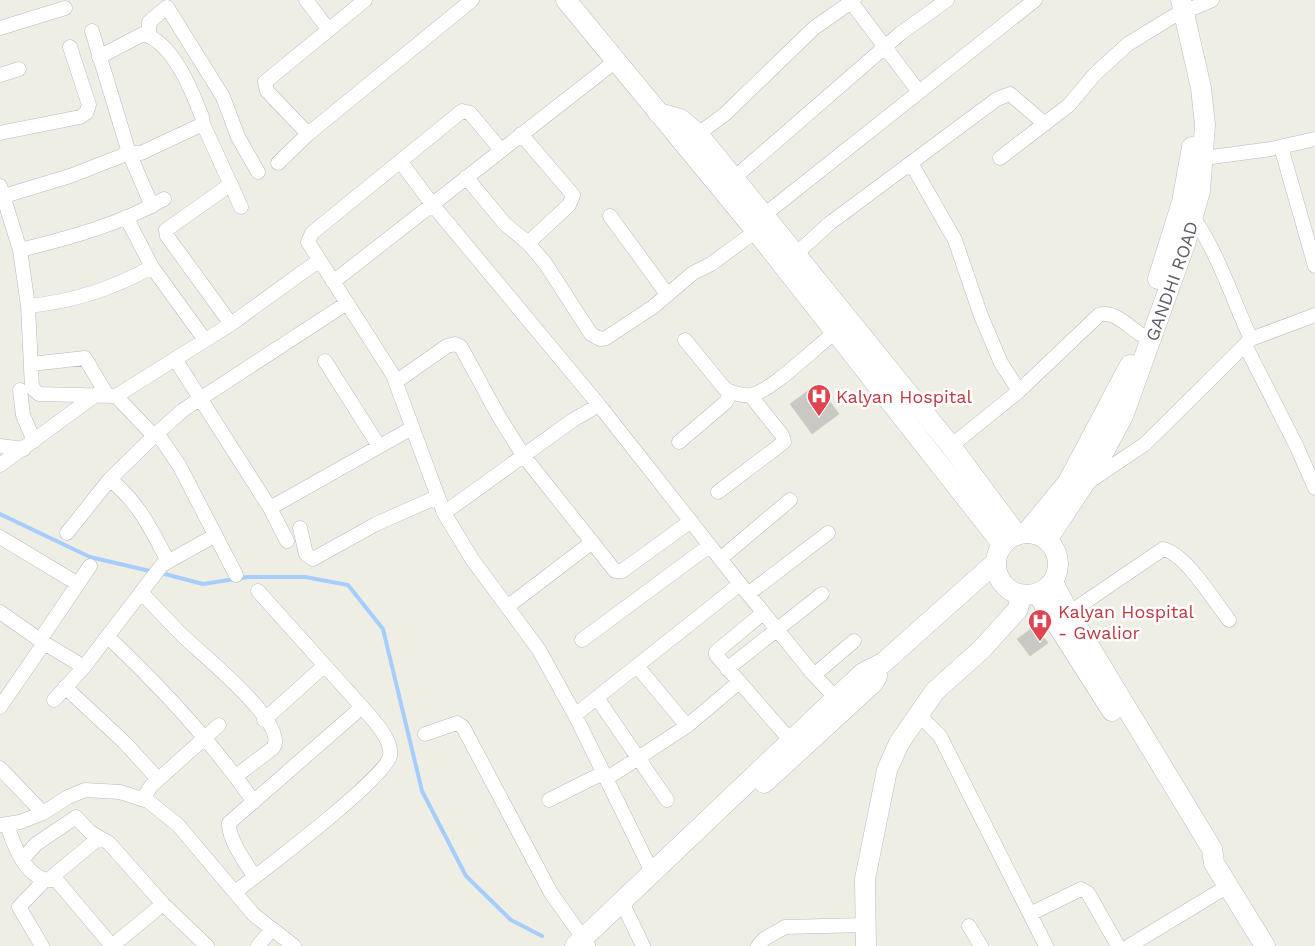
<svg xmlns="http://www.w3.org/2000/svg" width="1315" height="946" font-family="'Work Sans',sans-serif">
  <rect width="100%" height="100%" fill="#efeee5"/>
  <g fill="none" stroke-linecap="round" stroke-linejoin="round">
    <!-- stream -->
    <path stroke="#a5ceff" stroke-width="4" d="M0,514l90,43 64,15
      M161,573l42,11 45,-7h57l43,8 35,44 39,162 44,85 45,44 31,16"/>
  </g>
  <!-- building -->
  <path fill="#cac8c2" stroke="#d4d0c3" d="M817,384l22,30 -27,20 -22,-30z
    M1035,626l13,17 -18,13 -13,-17z"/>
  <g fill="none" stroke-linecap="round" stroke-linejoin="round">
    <!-- street casing -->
    <g stroke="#b7b9bf" stroke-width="15">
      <path id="street" d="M306,0l22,29
        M851,2l68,90
        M0,28l65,-20
        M92,31l37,122h12l62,-29
        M149,35v-13l18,-15 56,90 15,40 20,35
        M99,57l44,-23c30,8 49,57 59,83l1,7 38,83
        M0,75l19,-6
        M0,133l80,-16 6,-4 3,-8 -19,-58
        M308,134l-41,-43 -2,-9 100,-82
        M521,134l52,61 -4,10 -41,38
        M698,134l27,-20 89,-86 40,-28
        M1281,147l34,119
        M501,150l-31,-37 -8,-2 -150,122 -4,9 85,133 51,138 28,46 67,91 36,65 77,157
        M1000,158l69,-53 26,-31 33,-30 44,-27 40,-17
        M1204,158l67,-9 44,-10
        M400,161l32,43 167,201
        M278,163l30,-29 164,-134
        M911,163l44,77 26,76 20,47 18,28
        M466,177l39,47 23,19 17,20 46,71 9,5 6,-1 47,-31 40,-34 18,-9 45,-33
        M734,178l167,-145 46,-33
        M231,184l-65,46 1,6 64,88
        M0,186l20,64
        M4,196l66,-20 59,-23 23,53
        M764,215l271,-215
        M610,216l57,78
        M126,217l26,50 53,73
        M1193,217c26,38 39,81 58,122
        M796,254l34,-31 167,-124 13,-5 35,30
        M333,282l284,-222
        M28,306c43,-4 86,-18 124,-39
        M685,340l40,49c7,4 18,7 26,6 22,-4 69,-53 90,-67
        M1245,345l51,100 19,43
        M175,359l95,149 17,33
        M325,361l54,85
        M31,364l54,-6 22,37
        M397,381l50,-35 8,-2 6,3 37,68 25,40 92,116h7l69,-50
        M20,390l3,25 11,26
        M116,396l115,-72 87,-63
        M157,433l22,32 57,110
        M154,436l-38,-40 -77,-2 -7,-6 -4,-82 -8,-56c49,-12 101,-26 144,-51
        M679,442l47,-40 5,-10
        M0,446l24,3
        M951,446l68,-55 80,-76c15,-5 29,11 41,19
        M0,465l97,-71
        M110,479c31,27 39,47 58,82
        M1090,481l55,-37 106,-105 64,-24
        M718,492l66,-50 -2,-7 -32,-40
        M270,508l142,-80
        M444,513l129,-93 26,-15 141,179 74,91 22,23
        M300,528l6,26 7,5 63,-35 61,-27
        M67,533l43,-54 44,-43 29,-26 164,-107
        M0,537l78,47
        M720,559l70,-59
        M258,591l104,116
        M141,592c14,15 28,30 42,44 17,17 107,88 90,112l-37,28
        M748,594l80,-61
        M507,607l84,-64
        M0,612l44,31 -44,64
        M763,613l-47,39v3l74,85
        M1069,613l94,-64c23,5 51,52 66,71
        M108,637c53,50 104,105 146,165
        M40,640l50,-74
        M582,640l127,-94
        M44,643l40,24
        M637,666l50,60
        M727,669l95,-75
        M814,675l40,-34
        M65,687l59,55 34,37
        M597,698l70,102
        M54,700l30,-33 78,-102 52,-29
        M918,714l22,22 106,210
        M575,715l165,-131
        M264,720l60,-54
        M425,734l32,-11 6,4 88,166 37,52
        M0,768l43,45
        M606,779l81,-53 51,-43
        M143,799l8,-13 68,-61
        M549,800l54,-27
        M7,824c6,20 20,58 46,56
        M0,825l20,-3 23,-9 25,-16 17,-7 35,2 28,9 30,24 76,90 40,31
        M99,838l-46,38 59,70 51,-42
        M23,859l13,-15 40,-27 14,15 19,11 54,61 44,42
        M235,892c25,-19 151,-114 155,-136 3,-17 -18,-37 -28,-49l-133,116c-1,16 17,41 26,54
        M622,902l21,44
        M1030,914l51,-25 7,4 30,53
        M969,926l12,20
        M42,946l-23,-39 26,-27
        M258,946l14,-17
        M758,946l6,-7 21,-12 81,-2
        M1129,946l99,-60"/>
    </g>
    <!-- secondary casing -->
    <g stroke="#babcc3" stroke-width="21">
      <g id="secondary">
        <path d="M566,0l190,231 247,314"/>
        <path d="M658,113l22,6 18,15 253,312 66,89"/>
        <path d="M1158,279l24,-77 10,-55"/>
        <path d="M1026,533l42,-51 62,-117"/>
        <circle cx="1027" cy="564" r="31"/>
        <path id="s1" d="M1047,540l49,-74 27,-50 62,-172 15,-53 5,-66 -4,-37 -20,-88"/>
        <path d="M1053,582l16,31 143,236 2,14 51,83"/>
        <path d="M1037,593l75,118"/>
        <path d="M764,783l109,-100 4,-7"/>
        <path d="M575,946l261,-248 27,-25 20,-10 113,-101"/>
        <path d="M866,946l-1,-67 22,-109 12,-27 36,-52 47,-42 36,-40 3,-14"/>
      </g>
    </g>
    <!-- street -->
    <use href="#street" stroke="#fff" stroke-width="14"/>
    <!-- secondary -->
    <use href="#secondary" stroke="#fff" stroke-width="20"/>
  </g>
  <!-- icons -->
  <defs>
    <g id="hospital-pin" transform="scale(1.25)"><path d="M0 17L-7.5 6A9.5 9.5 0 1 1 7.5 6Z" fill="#e0444e" stroke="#fff"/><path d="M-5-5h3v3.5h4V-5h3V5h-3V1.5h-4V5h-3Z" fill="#fff"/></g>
  </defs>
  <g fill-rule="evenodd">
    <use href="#hospital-pin" x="819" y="396"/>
    <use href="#hospital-pin" x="1040" y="621"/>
  </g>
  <g text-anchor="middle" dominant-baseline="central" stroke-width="5" stroke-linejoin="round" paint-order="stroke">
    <!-- street labels -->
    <g font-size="18" fill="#5c5f65" stroke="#fff">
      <text stroke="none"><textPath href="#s1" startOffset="289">GANDHI ROAD</textPath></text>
    </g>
    <!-- health labels -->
    <g font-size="18" fill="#be3a42" stroke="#fff" text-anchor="start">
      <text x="836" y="396">Kalyan Hospital</text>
      <text x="1058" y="611">Kalyan Hospital<tspan x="1058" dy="21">- Gwalior</tspan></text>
    </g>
  </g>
</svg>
